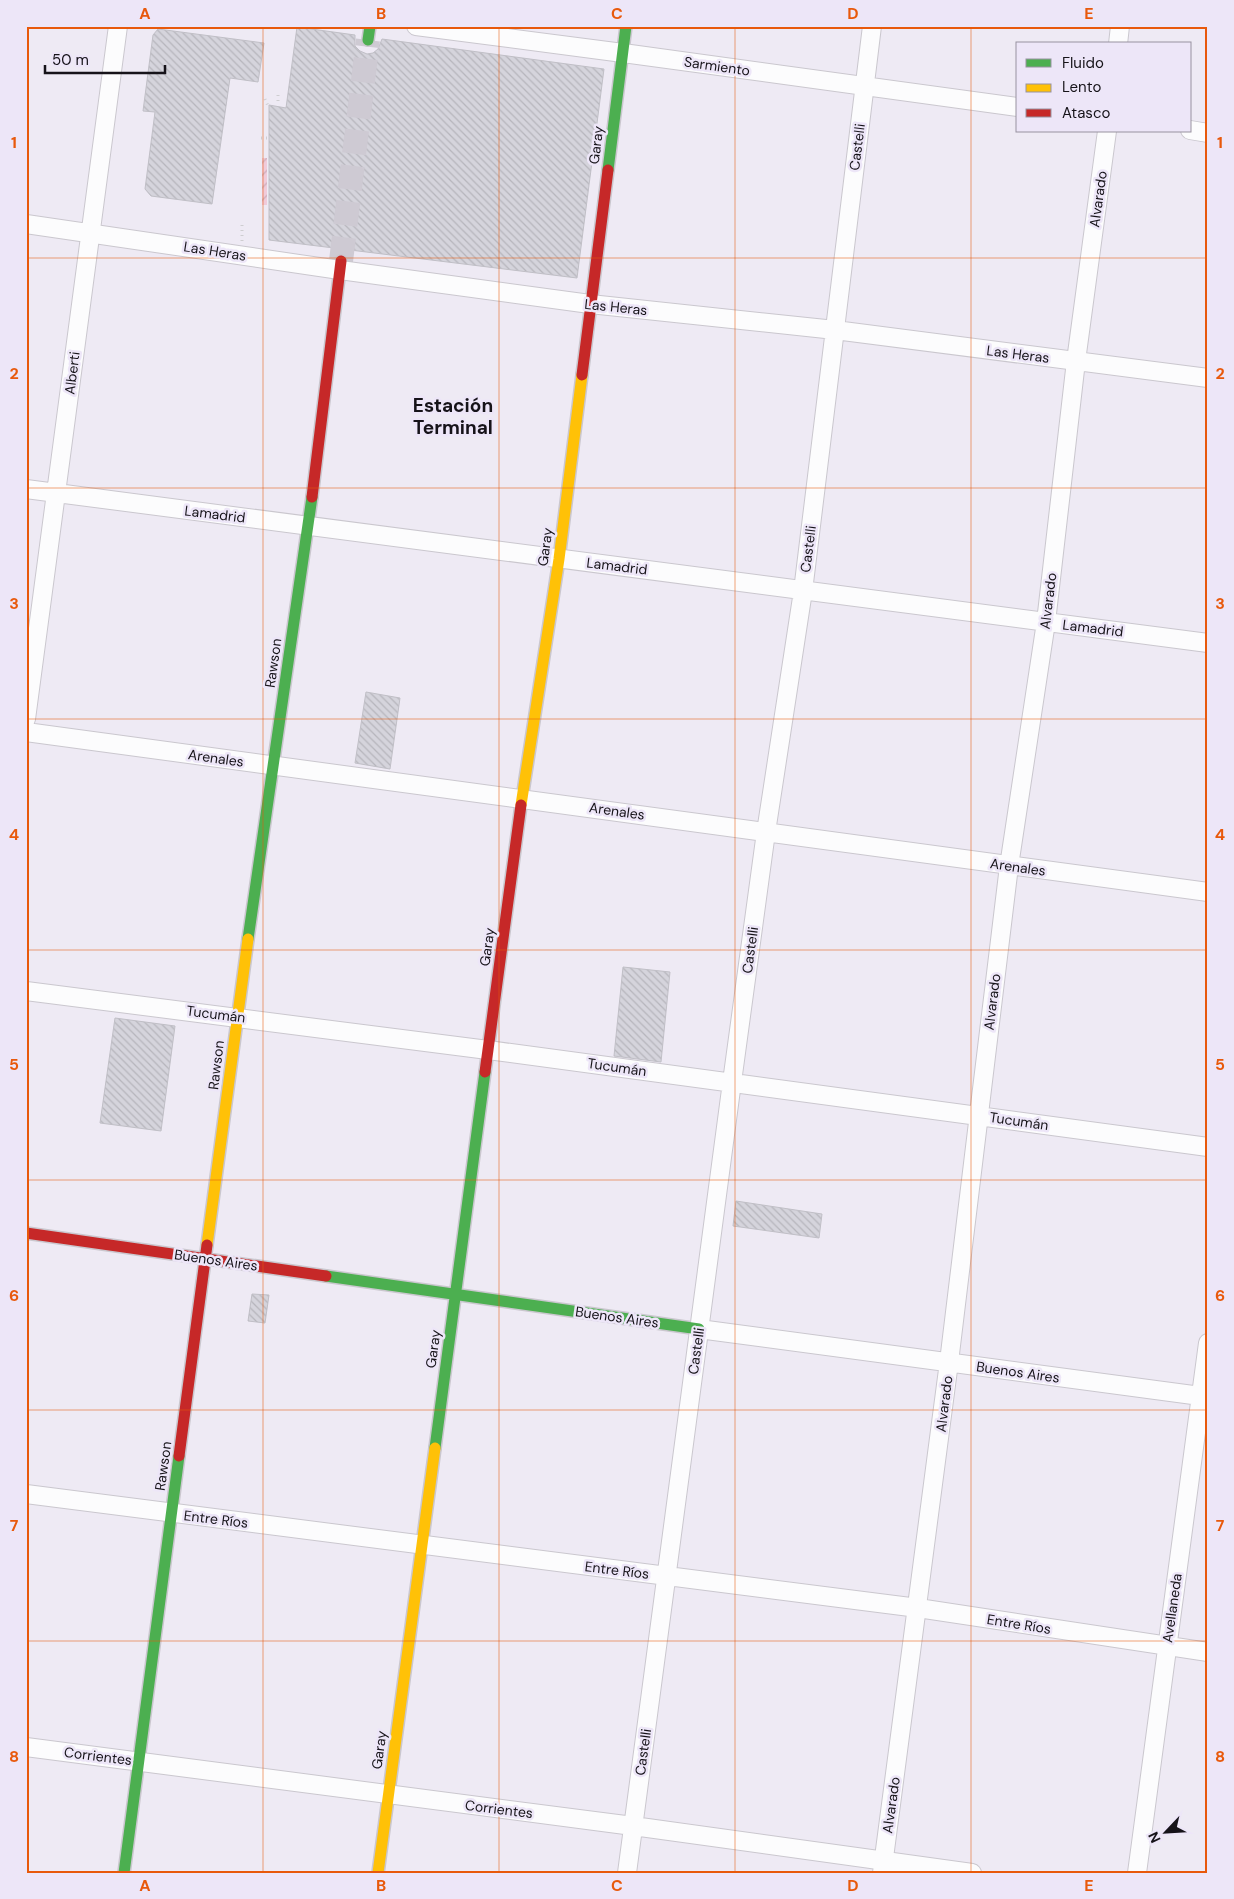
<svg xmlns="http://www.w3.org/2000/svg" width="1234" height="1899" font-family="'DM Sans',sans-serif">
  <defs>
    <pattern id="garden-furrows" width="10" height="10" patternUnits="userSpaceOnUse" patternTransform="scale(1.25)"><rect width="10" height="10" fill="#f0cbda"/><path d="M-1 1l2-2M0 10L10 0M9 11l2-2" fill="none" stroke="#cdadba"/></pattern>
    <pattern id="building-back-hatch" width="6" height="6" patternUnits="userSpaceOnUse" patternTransform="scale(1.25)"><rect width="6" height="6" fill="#d5d4dc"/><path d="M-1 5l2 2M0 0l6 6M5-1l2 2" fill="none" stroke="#b6b5bc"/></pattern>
  </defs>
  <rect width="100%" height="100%" fill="#eeeaf4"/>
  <!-- garden -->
  <path fill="url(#garden-furrows)" d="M262,158h5v47h-5z"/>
  <!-- building -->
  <path fill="url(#building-back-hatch)" stroke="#c0bfc6" d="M297,27l58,8v11l5,5 7,3 6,-1 5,-4 4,-10 222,30 -27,209 -308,-38v-135l17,3z
    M158,29l106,14 -6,39 -28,-4 -18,126 -61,-8 -6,-7 10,-77 -12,-1 10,-76z
    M366,692l34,6 -10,71 -35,-6z
    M623,967l47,5 -9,90 -47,-6z
    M115,1018l60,8 -14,105 -61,-8z
    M736,1201l86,13 -3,24 -86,-12z
    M252,1294l17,1 -4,28 -17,-2z"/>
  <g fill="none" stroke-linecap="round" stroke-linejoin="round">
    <!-- secondary-tunnel -->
    <path stroke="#cecad3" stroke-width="24" stroke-dasharray="24 12" stroke-linecap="butt" d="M341,261l27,-221"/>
    <!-- street casing -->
    <g stroke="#cac7ce" stroke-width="20">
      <path id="street" d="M416,26l207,27 395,54
        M1118,44l2,-18
        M1190,130l18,3
        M26,224l314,46 250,34 245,26 373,48
        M26,489l1182,154
        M26,719l92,-693
        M26,732l1182,160
        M26,991l462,59 720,97
        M699,1329l509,68
        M26,1494l892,114 290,44
        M26,1747l607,79 339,47
        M627,1873l105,-791 34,-250 37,-241 69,-565
        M882,1873l67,-511 60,-496 37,-244 30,-261 31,-230
        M1137,1873l71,-530"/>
    </g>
    <!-- fast casing -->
    <g stroke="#cac7ce" stroke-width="14">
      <path id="fast" d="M368,40l2,-14
        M608,170l18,-144
        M248,939l64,-442
        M326,1276l373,53
        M435,1448l50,-376
        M124,1873l55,-417"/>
    </g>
    <!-- slow casing -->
    <g stroke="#cac7ce" stroke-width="14">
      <path id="slow" d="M521,805l38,-246 23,-184
        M207,1245l41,-306
        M378,1873l57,-425"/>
    </g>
    <!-- jam casing -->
    <g stroke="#cac7ce" stroke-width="14">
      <path id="jam" d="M582,375l26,-205
        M312,497l29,-236
        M485,1072l36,-267
        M26,1233l300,43
        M179,1456l28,-211"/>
    </g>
    <!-- path -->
    <path stroke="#cecdd0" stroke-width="3" stroke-dasharray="1 4" stroke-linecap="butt" d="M278,95v6
      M265,99l3,7
      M261,138h6
      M242,241v-20"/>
    <!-- street -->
    <use href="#street" stroke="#fcfcfd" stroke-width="18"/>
    <!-- fast -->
    <use href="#fast" stroke="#4caf50" stroke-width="11"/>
    <!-- slow -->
    <use href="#slow" stroke="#ffc107" stroke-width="11"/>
    <!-- jam -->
    <use href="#jam" stroke="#c62828" stroke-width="11"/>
  </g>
  <!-- grid -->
  <path fill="none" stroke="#e8590c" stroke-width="1" stroke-opacity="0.55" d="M263,26v1847M499,26v1847M735,26v1847M971,26v1847M26,258h1182M26,488h1182M26,719h1182M26,950h1182M26,1180h1182M26,1410h1182M26,1641h1182"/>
  <g text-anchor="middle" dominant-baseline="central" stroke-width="5" stroke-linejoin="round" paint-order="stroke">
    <!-- street labels -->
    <g font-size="14" fill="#161319" stroke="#ede6f8">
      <text transform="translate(717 66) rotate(8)">Sarmiento</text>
      <text transform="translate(596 145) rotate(-83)">Garay</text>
      <text transform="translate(857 147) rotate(-83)">Castelli</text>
      <text transform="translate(1098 199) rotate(-82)">Alvarado</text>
      <text transform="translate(215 251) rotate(9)">Las Heras</text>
      <text transform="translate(616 307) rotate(6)">Las Heras</text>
      <text transform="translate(1018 354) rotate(7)">Las Heras</text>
      <text transform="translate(72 373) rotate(-83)">Alberti</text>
      <text transform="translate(215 514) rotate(7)">Lamadrid</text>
      <text transform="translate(545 547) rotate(-82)">Garay</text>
      <text transform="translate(808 549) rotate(-83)">Castelli</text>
      <text transform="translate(617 566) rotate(7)">Lamadrid</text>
      <text transform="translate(1048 601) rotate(-83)">Alvarado</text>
      <text transform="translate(1093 628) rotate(7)">Lamadrid</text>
      <text transform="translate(273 663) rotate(-82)">Rawson</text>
      <text transform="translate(216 758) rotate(8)">Arenales</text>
      <text transform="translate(617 811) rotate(8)">Arenales</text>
      <text transform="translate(1018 867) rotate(8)">Arenales</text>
      <text transform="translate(487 947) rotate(-82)">Garay</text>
      <text transform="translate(750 950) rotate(-82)">Castelli</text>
      <text transform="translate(992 1002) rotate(-83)">Alvarado</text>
      <text transform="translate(216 1014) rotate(7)">Tucumán</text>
      <text transform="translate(216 1065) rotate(-83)">Rawson</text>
      <text transform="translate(617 1067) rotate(8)">Tucumán</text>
      <text transform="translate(1019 1121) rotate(8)">Tucumán</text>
      <text transform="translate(216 1260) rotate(8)">Buenos Aires</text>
      <text transform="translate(617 1317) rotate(8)">Buenos Aires</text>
      <text transform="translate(433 1349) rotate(-82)">Garay</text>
      <text transform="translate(696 1351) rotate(-82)">Castelli</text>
      <text transform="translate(1018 1372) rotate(8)">Buenos Aires</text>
      <text transform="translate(944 1404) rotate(-83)">Alvarado</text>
      <text transform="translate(163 1466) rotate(-82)">Rawson</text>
      <text transform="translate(216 1519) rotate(7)">Entre Ríos</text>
      <text transform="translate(617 1570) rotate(7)">Entre Ríos</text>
      <text transform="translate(1172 1608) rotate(-82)">Avellaneda</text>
      <text transform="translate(1019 1624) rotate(9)">Entre Ríos</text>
      <text transform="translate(379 1750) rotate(-82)">Garay</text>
      <text transform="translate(643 1752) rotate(-82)">Castelli</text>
      <text transform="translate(98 1756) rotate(7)">Corrientes</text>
      <text transform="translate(891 1805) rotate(-82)">Alvarado</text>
      <text transform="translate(499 1809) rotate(7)">Corrientes</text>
    </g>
    <!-- district labels -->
    <g font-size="19" font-weight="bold" fill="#161319" stroke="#ede6f8">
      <text x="453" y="405">Estación<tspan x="453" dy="22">Terminal</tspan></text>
    </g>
  </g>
  <!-- border -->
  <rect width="1234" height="1899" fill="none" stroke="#ede6f8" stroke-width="55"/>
  <!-- legend -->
  <rect x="1016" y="42" width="175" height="90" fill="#ede6f8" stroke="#97929f"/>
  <rect x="1026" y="59" width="25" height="8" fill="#4caf50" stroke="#97929f"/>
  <text x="1062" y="68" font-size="15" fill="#161319">Fluido</text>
  <rect x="1026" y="84" width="25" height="8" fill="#ffc107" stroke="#97929f"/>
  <text x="1062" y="92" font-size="15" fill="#161319">Lento</text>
  <rect x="1026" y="109" width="25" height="8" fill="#c62828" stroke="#97929f"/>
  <text x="1062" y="118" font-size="15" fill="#161319">Atasco</text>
  <!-- north arrow -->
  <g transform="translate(1166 1832) rotate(245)" stroke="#ede6f8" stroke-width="4" paint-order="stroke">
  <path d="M0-4L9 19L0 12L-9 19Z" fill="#161319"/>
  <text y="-8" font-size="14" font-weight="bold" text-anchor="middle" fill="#161319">N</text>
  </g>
  <!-- scale -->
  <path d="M45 65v8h120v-8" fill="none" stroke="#161319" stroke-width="2.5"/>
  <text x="52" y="65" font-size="15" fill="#161319" stroke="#ede6f8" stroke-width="4" paint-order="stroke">50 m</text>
  <rect x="28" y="28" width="1178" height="1844" fill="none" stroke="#e8590c" stroke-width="2"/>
  <g font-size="16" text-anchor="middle" font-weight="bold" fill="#e8590c">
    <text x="145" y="19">A</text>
    <text x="381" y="19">B</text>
    <text x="617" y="19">C</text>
    <text x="853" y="19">D</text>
    <text x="1089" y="19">E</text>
    <text x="14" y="148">1</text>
    <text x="1220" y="148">1</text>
    <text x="14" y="379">2</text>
    <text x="1220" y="379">2</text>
    <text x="14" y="609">3</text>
    <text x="1220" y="609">3</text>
    <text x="14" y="840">4</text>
    <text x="1220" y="840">4</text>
    <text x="14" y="1070">5</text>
    <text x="1220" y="1070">5</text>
    <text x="14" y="1301">6</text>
    <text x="1220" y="1301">6</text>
    <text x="14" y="1531">7</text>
    <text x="1220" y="1531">7</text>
    <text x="14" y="1762">8</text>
    <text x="1220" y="1762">8</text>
    <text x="145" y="1891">A</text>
    <text x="381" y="1891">B</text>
    <text x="617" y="1891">C</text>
    <text x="853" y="1891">D</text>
    <text x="1089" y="1891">E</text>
  </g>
</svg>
